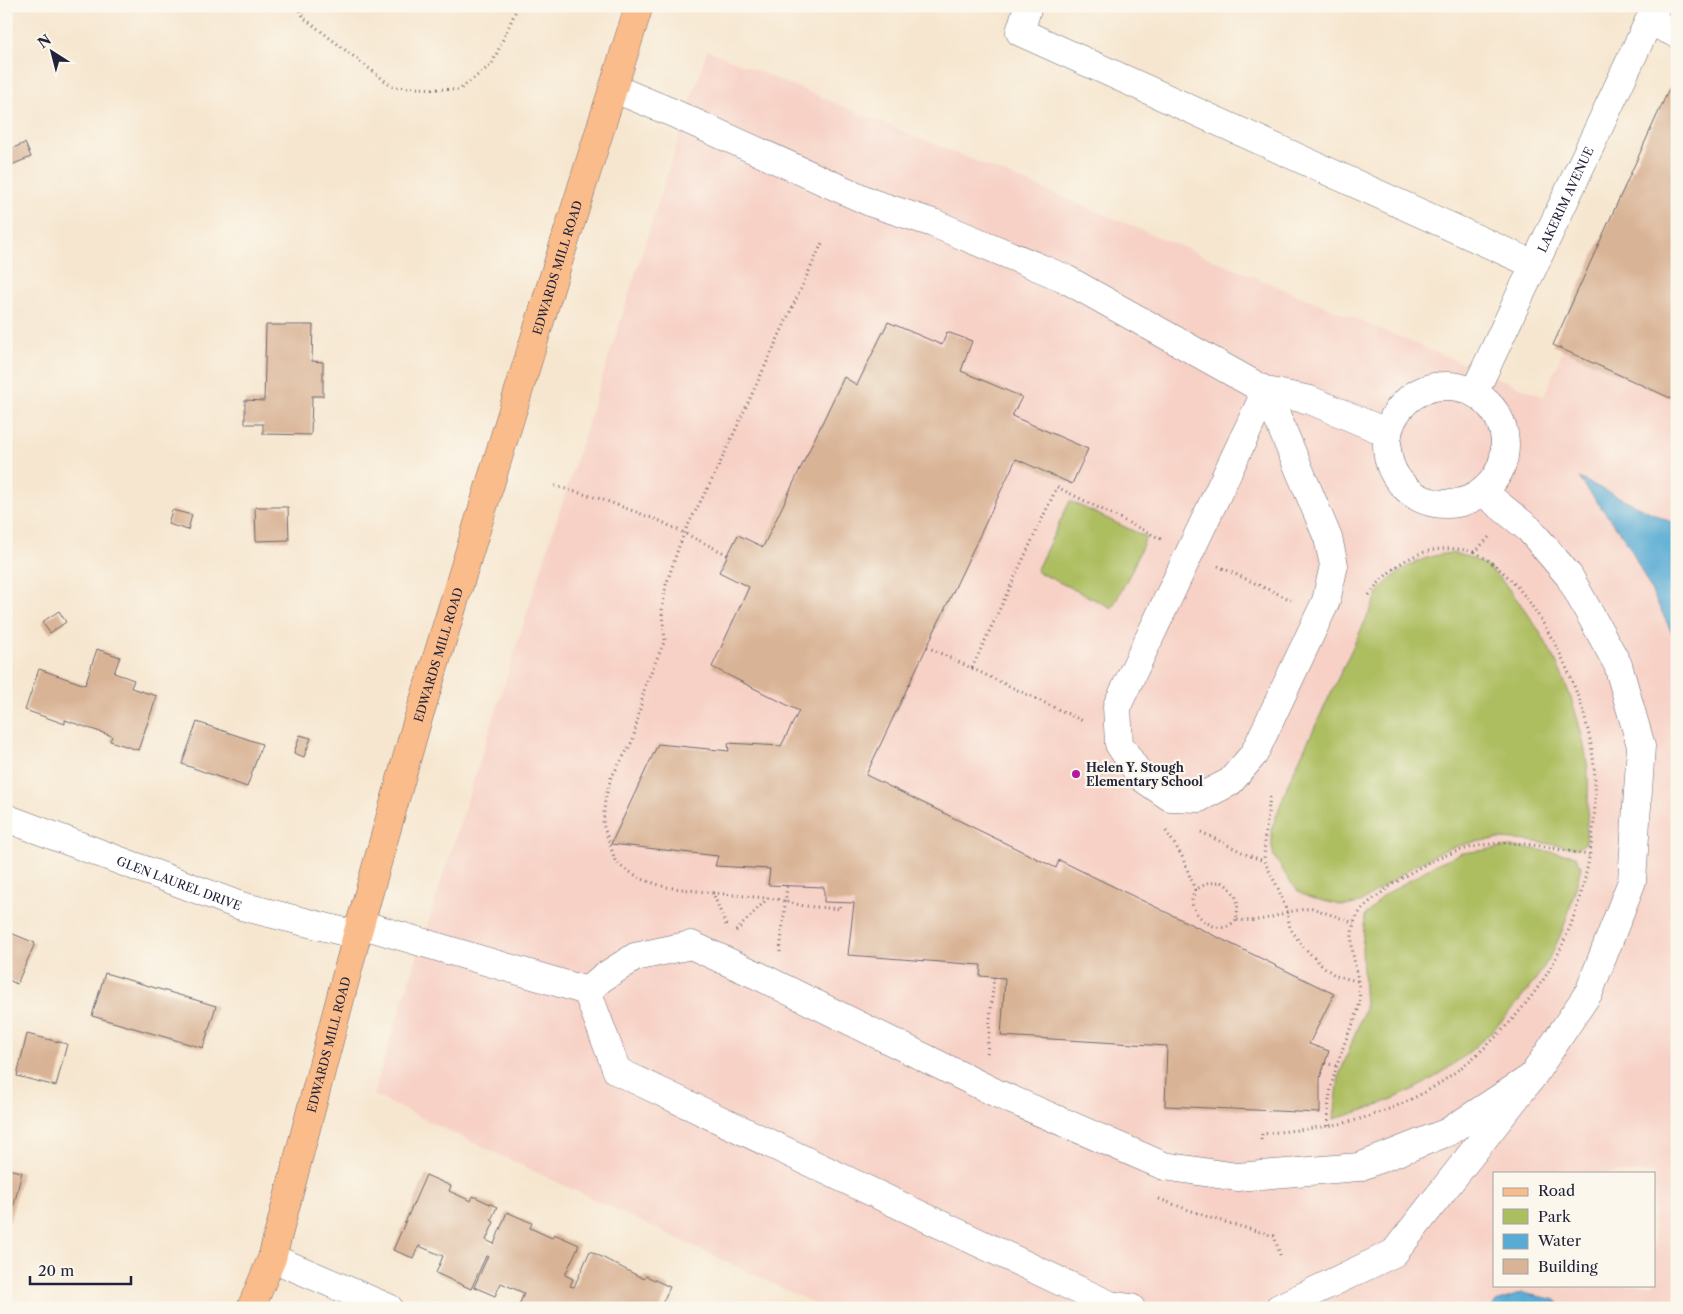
<svg xmlns="http://www.w3.org/2000/svg" width="1683" height="1314" font-family="'Libre Caslon Text',serif">
  <rect width="100%" height="100%" fill="#fbf7ec"/>
  <filter id="ink" filterUnits="userSpaceOnUse"><feTurbulence type="fractalNoise" baseFrequency=".02" numOctaves="2"/><feDisplacementMap in="SourceGraphic" scale="10" xChannelSelector="R" yChannelSelector="G"/><feConvolveMatrix kernelMatrix="1 2 1 2 8 2 1 2 1" color-interpolation-filters="sRGB"/></filter>
  <filter id="wash" filterUnits="userSpaceOnUse"><feTurbulence type="fractalNoise" baseFrequency=".0096" numOctaves="4" result="noise"/><feDisplacementMap in="SourceGraphic" scale="20" xChannelSelector="R" yChannelSelector="G"/><feGaussianBlur stdDeviation="1.12" result="paint"/><feColorMatrix in="noise" values="0 0 0 0 0 0 0 0 0 0 0 0 0 0 0 0 0 1.4 0 .05"/><feComposite in="paint" operator="in"/></filter>
  <g filter="url(#wash)">
    <rect width="100%" height="100%" fill="#f6e6cf"/>
    <!-- built -->
    <path fill="#f7d1c6" fill-rule="evenodd" d="M707,50l837,347 133,-327v1238h-853l-451,-213zM1494,1173h160v112h-160z"/>
    <!-- green -->
    <path fill="#adbe61" stroke="#68704e" d="M1070,501l76,36 -15,35 -19,36 -76,-37z
      M1451,553c12,2 22,5 32,11 13,9 23,21 32,33 38,47 63,106 72,166 3,26 0,53 -1,80l-9,5 -48,-7 -28,-2 -23,2 -16,4 -15,4 -32,16 -55,38 -16,3 -36,-9 -8,-4 -11,-13 -15,-24 -2,-8v-20l17,-47 92,-193c20,-21 42,-32 70,-35z
      M1510,847l24,2 42,7 5,11c-6,23 -12,47 -21,69 -25,59 -88,123 -144,152 -27,14 -53,23 -82,31l5,-43 26,-68 -3,-59 3,-33 18,-20 55,-33 24,-10z"/>
    <!-- water -->
    <path fill="#59abd4" stroke="#3e6688" d="M1579,478l98,47v118l-49,-100z
      M1522,1293l34,7 6,8h-71l5,-6z"/>
    <g id="blocks">
      <!-- building -->
      <path fill="#d9b395" d="M1673,80l4,2v319l-124,-56z
        M25,143l6,14 -25,10v-16z
        M888,322l54,23 5,-13 25,9 -11,30 61,26 -10,19 76,33 -16,35 -56,-25 -150,316 190,93 3,-8 275,134 -25,50 20,7 -9,27v35l-155,-7 2,-60 -166,-10 4,-58 -25,-2 1,-11 -133,-10 6,-52 -30,-1v-15l-56,-2 2,-16 -55,-3 3,-10 -107,-12 47,-100 71,7 -1,-8 53,3 18,-35 -87,-44 37,-80 -30,-15 19,-37 25,12 81,-170 13,8z
        M266,325h47l-1,36 11,1v34h-11l-1,39 -48,-1v-10h-18v-24l19,1z
        M255,507h33l1,33 -33,1z
        M172,510l20,5 -4,15 -20,-6z
        M59,611l7,11 -16,11 -8,-11z
        M97,649l23,8 -6,16 20,7 -3,8 26,8 -19,54 -28,-9 2,-5 -47,-16v4l-40,-14 14,-41 46,16z
        M197,722l65,22 -15,43 -65,-23z
        M300,735l11,3 -7,19 -10,-4z
        M6,931l29,12 -18,41 -11,-5z
        M105,973l111,33 -13,42 -111,-32z
        M27,1034l40,10 -11,42 -39,-10z
        M6,1169l16,3 -12,49 -4,-1z
        M426,1175l25,11 -2,5 22,10 2,-5 24,11 -6,13 3,2 -8,18 8,4 13,-32 25,11 -2,5 22,10 2,-4 25,11 -14,30 8,4 -3,7 4,1 16,-36 54,28 2,-3 24,11 -10,21h-97l-2,-2 -1,2h-42l6,-15 -23,-10 -6,13 -21,-9 14,-31h-2l-15,33 -35,-16 7,-17 -24,-10 -6,12 -20,-8z"/>
    </g>
  </g>
  <g filter="url(#ink)">
    <use href="#blocks" fill-opacity="0" stroke="#6c676f" stroke-width="1"/>
    <g fill="none" stroke-linecap="round" stroke-linejoin="round">
      <!-- minor casing -->
      <g stroke="#6c676f" stroke-width="29">
        <g id="minor">
          <path d="M1028,6l-8,26 513,232"/>
          <path d="M1649,21l28,13"/>
          <path d="M613,88l60,25 199,90 61,20 131,55 202,113 44,9 78,33"/>
          <circle cx="1446" cy="445" r="59"/>
          <path d="M1266,391l62,147 6,27 -8,36 -72,153 -24,28 -31,16 -29,-1 -29,-20 -22,-33 -2,-38z"/>
          <path id="s1" d="M1474,393l182,-387"/>
          <path id="s2" d="M6,818l235,88 116,29"/>
          <path d="M360,924l227,67"/>
          <path d="M587,991l15,-13 33,-21 56,-12 70,32 235,116 168,73 73,11 122,-10 89,-35 84,-55"/>
          <path d="M587,991l30,80 493,234 21,3"/>
          <path d="M272,1258l117,50"/>
          <path d="M1279,1308l115,-55 138,-176 57,-85 43,-111 9,-135 -23,-81 -49,-89 -40,-47 -46,-37"/>
        </g>
      </g>
      <!-- major casing -->
      <g stroke="#6c676f" stroke-width="29">
        <g id="major">
          <path id="s3" d="M251,1308l21,-50 85,-323 58,-206 137,-447 87,-276"/>
        </g>
      </g>
      <!-- path -->
      <path stroke="#6c676f" stroke-width="3" stroke-dasharray="1 4" stroke-linecap="butt" d="M298,6l6,12 89,69 66,3 33,-26 26,-58
        M555,486l46,13 59,22 68,34
        M1218,566l73,34
        M1369,595c27,-37 61,-54 106,-43
        M927,647l158,75
        M972,668l85,-181 106,53
        M1270,797l-5,40 -1,24 14,27 9,24 25,-4 42,15
        M1166,831l16,25 13,34 13,-7 14,-1c15,11 18,19 14,38 19,2 33,-1 51,-8l3,16 11,16 19,20 16,12 21,5
        M1201,832l47,23 16,6
        M1195,890c-1,3 -3,8 -3,11 0,14 21,30 34,26 4,-1 7,-5 10,-7
        M713,893l63,6 28,7 36,3 -1,-6
        M726,925l-13,-32 -48,-6 -23,-8 -19,-11 -8,-8 -12,-36 2,-24 6,-22 22,-38 12,-54 20,-46 -3,-29 4,-26 12,-36 9,-22 27,-51 109,-235
        M736,931l32,-33
        M780,952l7,-66
        M987,1053l7,-76
        M1325,1063l11,3
        M1328,1126c-1,-34 7,-57 19,-89 4,-9 10,-21 12,-31 4,-25 -13,-56 -5,-83 6,-17 21,-25 34,-35 34,-26 79,-46 123,-45 26,1 53,8 78,12
        M1261,1140l1,-6c24,-3 48,-5 72,-9 35,-6 77,-23 106,-42 41,-28 78,-65 105,-106 37,-58 55,-144 49,-211 -4,-42 -19,-83 -38,-120 -21,-38 -42,-72 -81,-94l14,-15
        M1159,1199l52,19 63,18 7,22"/>
      <!-- minor -->
      <use href="#minor" stroke="#fff" stroke-width="28"/>
      <!-- major -->
      <use href="#major" stroke="#f9bc8a" stroke-width="28"/>
    </g>
  </g>
  <!-- markers -->
  <circle fill="#b5179e" stroke="#fbf7ec" stroke-width="2" cx="1076" cy="774" r="5"/>
  <g text-anchor="middle" dominant-baseline="central" stroke-width="4.5" stroke-linejoin="round" paint-order="stroke">
    <!-- street labels -->
    <g font-size="12" fill="#22223b" stroke="#fbf7ec">
      <text stroke="none"><textPath href="#s1" startOffset="214">LAKERIM AVENUE</textPath></text>
      <text stroke="none"><textPath href="#s3" startOffset="1085">EDWARDS MILL ROAD</textPath></text>
      <text stroke="none"><textPath href="#s3" startOffset="680">EDWARDS MILL ROAD</textPath></text>
      <text stroke="none"><textPath href="#s2" startOffset="185">GLEN LAUREL DRIVE</textPath></text>
      <text stroke="none"><textPath href="#s3" startOffset="275">EDWARDS MILL ROAD</textPath></text>
    </g>
    <!-- poi labels -->
    <g font-size="12" font-weight="bold" fill="#22223b" stroke="#fbf7ec" text-anchor="start">
      <text x="1086" y="767">Helen Y. Stough<tspan x="1086" dy="14">Elementary School</tspan></text>
    </g>
  </g>
  <!-- margin -->
  <rect width="1683" height="1314" fill="none" stroke="#fbf7ec" stroke-width="25"/>
  <!-- legend -->
  <rect x="1493" y="1172" width="162" height="115" fill="#fbf7ec" stroke="#a4a2a5"/>
  <rect x="1503" y="1188" width="25" height="8" fill="#f9bc8a" stroke="#a4a2a5"/>
  <text x="1538" y="1196" font-size="15" fill="#22223b">Road</text>
  <rect x="1503" y="1209" width="25" height="15" fill="#adbe61" stroke="#a4a2a5"/>
  <text x="1538" y="1222" font-size="15" fill="#22223b">Park</text>
  <rect x="1503" y="1234" width="25" height="15" fill="#59abd4" stroke="#a4a2a5"/>
  <text x="1538" y="1246" font-size="15" fill="#22223b">Water</text>
  <rect x="1503" y="1259" width="25" height="15" fill="#d9b395" stroke="#a4a2a5"/>
  <text x="1538" y="1272" font-size="15" fill="#22223b">Building</text>
  <!-- north arrow -->
  <g transform="translate(52 52) rotate(324)" stroke="#fbf7ec" stroke-width="4" paint-order="stroke">
  <path d="M0-4L9 19L0 12L-9 19Z" fill="#22223b"/>
  <text y="-8" font-size="14" font-weight="bold" text-anchor="middle" fill="#22223b">N</text>
  </g>
  <!-- scale -->
  <path d="M30 1276v8h101v-8" fill="none" stroke="#22223b" stroke-width="2.5"/>
  <text x="38" y="1276" font-size="15" fill="#22223b" stroke="#fbf7ec" stroke-width="4" paint-order="stroke">20 m</text>
</svg>
